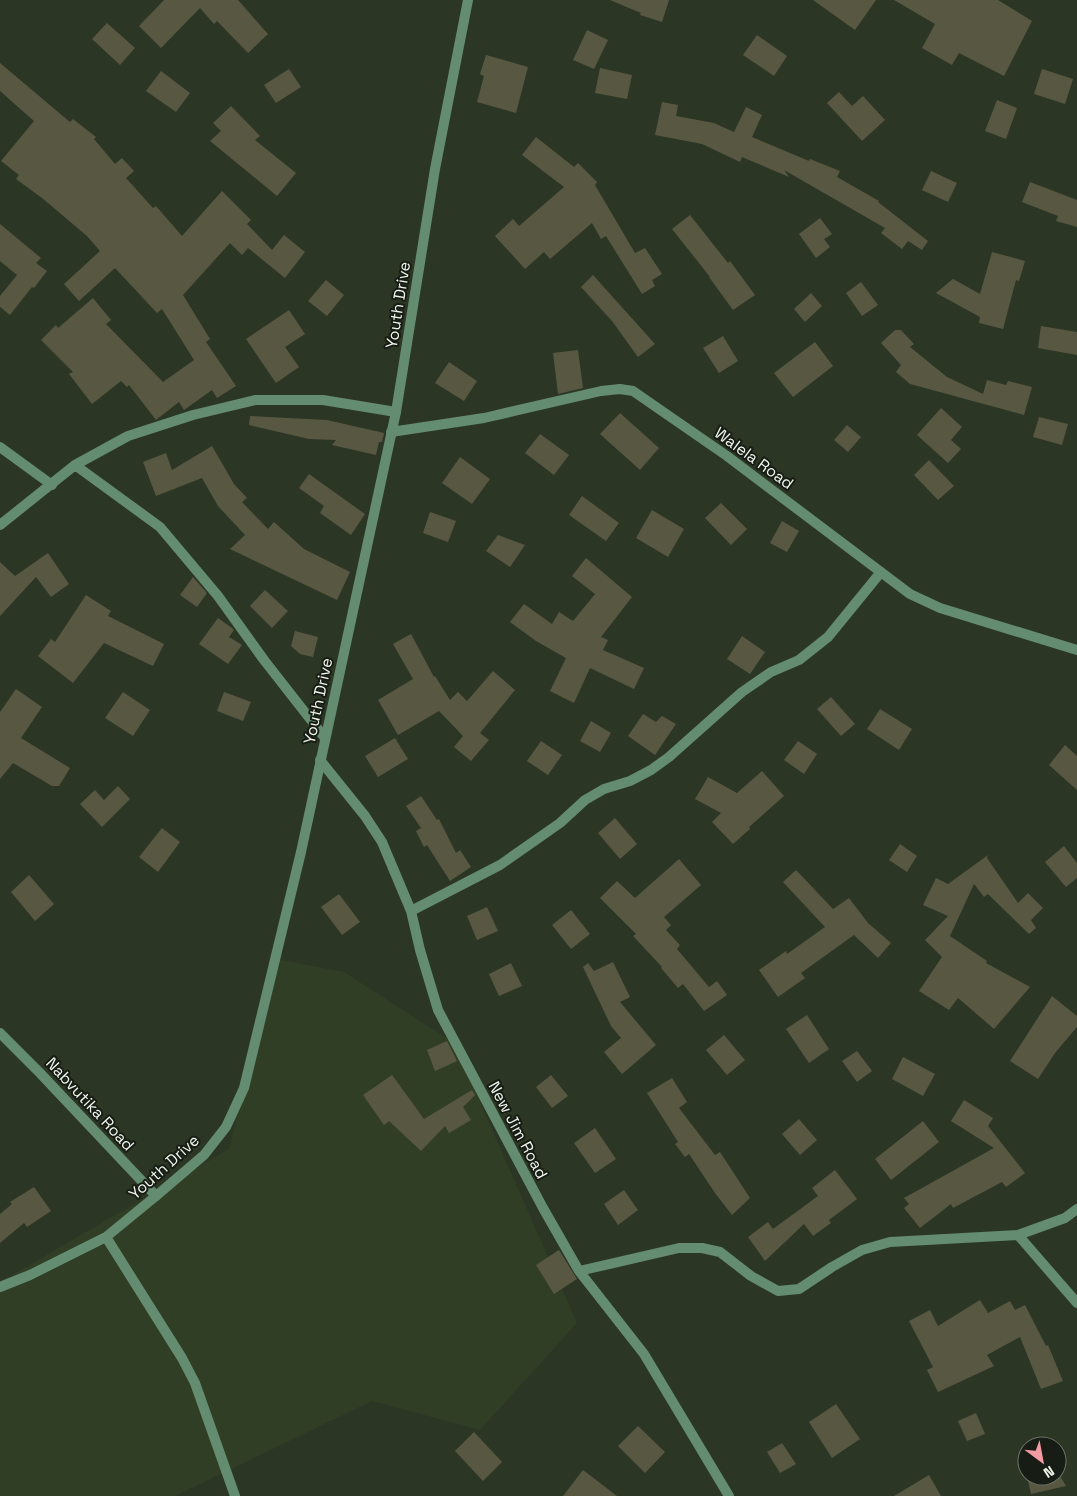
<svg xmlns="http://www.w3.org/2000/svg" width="1077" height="1496" font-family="'Space Grotesk',sans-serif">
  <rect width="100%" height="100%" fill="#2c3624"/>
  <!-- built -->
  <path fill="#313e26" d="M276,959l68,13 110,71 123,280 -97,107 -108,-29 -197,95h-175v-214l229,-133z"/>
  <!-- building -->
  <path fill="#585842" d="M164,0h74l30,34 -20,19 -31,-32 -3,3 -14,-16 -39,40 -22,-22z
    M610,0h59l-7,22 -22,-7 1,-2z
    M813,0h63l-21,30z
    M894,0h104l34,21 -28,55 -45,-23 -7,12 -30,-17 13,-24z
    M107,23l28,25 -15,17 -28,-26z
    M587,30l21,10 -14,29 -21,-9z
    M757,35l30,21 -13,20 -31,-21z
    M486,55l42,12 -12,46 -39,-11 7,-26 -4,-2z
    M0,63l70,59 3,-3 23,18 -2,2 21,25 7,-6 12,13 -8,7 27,30 3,-2 26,30 40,-45 29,29 -4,4 25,26 12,-15 21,17 -20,26 -37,-30 -6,7 -12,-12 -47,52 27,44 -4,3 30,44 -19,12 -5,-8 -28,20 -5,-8 -23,18 -27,-35 -2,2 -6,-6 -29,23 -23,-30 4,-2 -32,-32 15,-15 2,3 35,-30 18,22 -5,4 57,58 31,-22 -32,-51 -5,4 -42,-45 -36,33 -15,-17 36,-33 -13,-15 -45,-38 -26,-19 3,-4 -18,-14 33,-40 -34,-30z
    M600,68l32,7 -5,24 -32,-6z
    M289,69l12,18 -25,16 -12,-18z
    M1042,69l31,10 -8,25 -31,-10z
    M161,71l29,22 -14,19 -30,-21z
    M839,92l13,14 11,-10 22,24 -23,21 -35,-38z
    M997,100l20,8 -11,31 -21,-8z
    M662,102l16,3 -2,11 38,7 20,9 12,-25 16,8 -10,22 57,24 1,-2 30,12 -3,6 42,24 -1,1 50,39 -6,9 -14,-9 -6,8 -21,-16 4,-5 -101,-58 5,7 -47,-20 -2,5 -38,-18 -47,-9z
    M231,106l29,30 -5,4 41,33 -19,23 -67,-55 11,-10 -8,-8z
    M536,137l38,30 4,-4 19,19 -2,3 40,68 10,-5 17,26 -10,6 3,6 -13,8 -36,-58 -5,3 -9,-16 -42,36 -6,-7 -19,17 -30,-33 18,-17 6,7 45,-39 -42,-32z
    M931,171l26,12 -9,19 -26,-12z
    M1030,182l47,18v27l-21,-6 2,-5 -36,-14z
    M690,215l38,48 2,-2 25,34 -22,15 -24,-33h1l-38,-48z
    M820,218l12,16 -8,5 6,8 -14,11 -17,-24z
    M0,224l41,34 -5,5 11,8 -13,17 -2,-1 -22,28 -10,-8v-11l17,-21 -17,-14z
    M992,252l33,9 -6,20 -3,-1 -13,49 -24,-6 1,-6 -44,-24 17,-14 27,15z
    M593,275l62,69 -17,13 -26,-36 -31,-34z
    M326,280l18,15 -17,21 -19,-15z
    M861,282l17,23 -16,11 -16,-23z
    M811,293l11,13 -17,16 -11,-13z
    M289,310l16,24 -20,13 14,20 -23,16 -30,-44z
    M1041,326l36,6v23l-39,-7z
    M895,330h6l13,14 -4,3 37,30 36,17 4,-14 19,5 2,-4 24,6 -8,28 -114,-31 -14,-12 5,-7 -20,-22z
    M723,336l15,25 -19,12 -16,-25z
    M815,342l18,24 -40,31 -19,-24z
    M578,350l5,38 -25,6 -5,-41z
    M449,362l28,19 -13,20 -29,-18z
    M941,408l21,19 -11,13 10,9 -13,14 -31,-28z
    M620,413l39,35 -19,22 -40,-36z
    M250,416l77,4 57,13 -2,9h-3l-3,13 -44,-10 4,-5 -27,-1 -60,-14z
    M1039,417l29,7 -6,21 -29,-8z
    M847,425l14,12 -13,15 -14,-12z
    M540,434l29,21 -15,20 -29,-22z
    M212,446l22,38 13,14 -5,4 26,27 6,-7 30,27 46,23 -13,28 -107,-51 15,-14 -27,-29 -16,-28 -46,18 -13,-34 23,-9 6,17z
    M460,457l30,22 -18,25 -30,-21z
    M929,460l25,26 -16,14 -24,-25z
    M309,474l56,40 -14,21 -31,-22 4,-7 -25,-18z
    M582,496l37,27 -13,18 -37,-26z
    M721,503l26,26 -16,16 -26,-27z
    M652,510l32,19 -16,28 -32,-19z
    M430,512l26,9 -8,21 -25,-9z
    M782,521l17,10 -12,21 -17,-9z
    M498,535l27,10 -15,22 -24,-16z
    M48,553l21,31 -18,13 -15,-20 -36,39v-54l15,14z
    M586,558l46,39 -31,40 7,3 -5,10 41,18 -10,21 -44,-21 -16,35 -24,-12 16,-33 -30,-17 -26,-19 14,-18 28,20 7,-12 14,9 22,-27 -23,-18z
    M193,577l14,16 -10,14 -17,-12z
    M265,590l23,21 -16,17 -22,-22z
    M86,595l25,16 -3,5 56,28 -11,22 -49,-23 -31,40 -35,-27 13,-17 4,3z
    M218,618l14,10 2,2 -5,7 13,8 -14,19 -29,-20z
    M295,631l23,6 -5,20 -13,-3 -9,-8z
    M411,634l23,43 1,-1 15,24 8,-8 9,9 26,-30 22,19 -35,43 9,7 -18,21 -17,-14 9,-11 -24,-25 -41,24 -20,-35 35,-21 -20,-35z
    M742,636l23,16 -15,22 -23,-15z
    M16,689l26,18 -21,31 49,30 -11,18h-7l-39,-23 -13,16v-67z
    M123,692l27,18 -17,26 -28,-18z
    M224,692l27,10 -8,19 -26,-10z
    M831,697l24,27 -14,12 -24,-27z
    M880,709l32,20 -13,21 -32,-21z
    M643,714l13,8 6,-6 14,8 -21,31 -27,-19z
    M591,721l20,12 -11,19 -20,-11z
    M395,738l13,21 -30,18 -13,-21z
    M541,741l21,14 -14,20 -21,-14z
    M798,741l19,13 -13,20 -20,-14z
    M1065,745l12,11v34l-28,-25z
    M762,771l22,25 -35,31 1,2 -17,15 -21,-22 9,-9 -26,-14 13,-22 29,16z
    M118,786l12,13 -28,28 -22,-23 15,-14 9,10z
    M421,796l16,24 2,-1 17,34 4,-3 11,17 -21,14 -23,-36 -3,2 -8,-16 5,-3 -15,-22z
    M615,818l22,26 -17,15 -22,-26z
    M162,828l18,14 -22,30 -19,-15z
    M900,844l17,12 -10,16 -18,-12z
    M1064,846l13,17v15l-11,9 -21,-25z
    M988,855l-1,3 31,45 10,-10 15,15 -12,12 5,8 -7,6 -41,-40 -4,3 -10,-13 -24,52 37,25 -1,2 44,24 -36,42 -36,-31 -9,12 -30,-19 23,-34 -17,-17 23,-24 -25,-11 13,-27 12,6z
    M679,859l22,26 -37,32 7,8 -5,5 14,15 -3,4 32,38 8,-6 10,14 -23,16 -21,-27 -5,4 -17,-20 1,-1 -29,-31 3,-2 -36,-36 17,-17 18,17z
    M796,870l37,39 16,-11 19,25 23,20 -13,15 -24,-23 -53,38 4,5 -27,19 -19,-27 27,-19 1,3 38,-27 -42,-45z
    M29,875l25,29 -19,17 -24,-29z
    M339,894l21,28 -18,13 -21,-28z
    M487,907l11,24 -21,9 -10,-24z
    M571,910l19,24 -19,15 -19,-24z
    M613,962l17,35 -10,5 36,43 -34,29 -18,-22 17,-14 -10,-12 -28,-59 5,-4 6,8z
    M511,963l11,23 -23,10 -10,-22z
    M1052,996l25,20v11l-22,26 -17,26 -28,-18z
    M807,1015l22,34 -20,14 -23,-34z
    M724,1035l21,25 -18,15 -21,-25z
    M447,1041l10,20 -22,10 -8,-21z
    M857,1051l15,20 -15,11 -15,-21z
    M903,1057l32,17 -12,22 -31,-17z
    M392,1075l32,44 48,-29 3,5 -12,12 8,13 -22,13 -4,-7 -24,25 -32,-30 -5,4 -21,-30z
    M551,1075l17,21 -16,12 -16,-21z
    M672,1078l15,24 -8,6 36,47 5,-3 30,46 -18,17 -17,-22 -26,-39 -4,3 -10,-13 3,-2 -31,-49z
    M964,1100l29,18 -5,8 37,47 -19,14 -4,-5 -49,26 -2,-4 -31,24 -16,-20 5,-4 -5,-6 90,-50 -43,-27z
    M799,1119l18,21 -17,15 -18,-21z
    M923,1121l16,21 -48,38 -16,-21z
    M595,1128l21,31 -21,14 -21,-30z
    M835,1170l22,29 -28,21 2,3 -18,13 -9,-12 -39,37 -17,-24 20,-15 5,7 45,-33 -6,-8z
    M34,1187l17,24 -24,16 -3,-4 -24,20v-29l12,-10 -2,-2z
    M624,1190l14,20 -20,15 -14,-21z
    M559,1250l18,29 -23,15 -18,-29z
    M980,1300l8,13 22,-12 5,9 10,-5 21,41 2,-1 15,36 -22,8 -21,-52 -33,18 7,11 -56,26 -11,-22 6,-3 -24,-46 21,-11 8,16z
    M836,1404l24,35 -28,19 -23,-36z
    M976,1413l9,21 -18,7 -9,-20z
    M638,1426l27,26 -20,21 -27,-27z
    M474,1432l28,30 -19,19 -28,-30z
    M782,1443l14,21 -16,9 -13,-21z
    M583,1470l34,26h-54z
    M1057,1471l9,15 -35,8 -4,-18h30z
    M929,1475l12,21h-47z"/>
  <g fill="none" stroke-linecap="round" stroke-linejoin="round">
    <!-- minor -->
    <path stroke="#638c71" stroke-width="10" d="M391,432l93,-14 117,-27 19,-2 13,2 94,65 183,138 30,14 137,42
      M0,447l52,38
      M75,465l85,62 58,69 46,64 61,78
      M0,525l75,-60 53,-29 65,-21 62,-15h68l73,12
      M320,760l45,56 17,26 29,69 9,39 18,60 105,198 36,63 65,83 85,142
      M411,911l89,-46 60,-42 25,-23 19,-11 26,-8 21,-11 18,-13 73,-65 29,-20 28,-12 29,-23 53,-65
      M1018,1235l59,68
      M106,1237l76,121 13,25 40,113
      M579,1271l100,-23h23l18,4 31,24 27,15 21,-2 33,-22 30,-17 28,-8 128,-7 47,-17 12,-9
      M0,1287l30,-12 76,-38 50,-41"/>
    <!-- tertiary -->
    <path stroke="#638c71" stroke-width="10" d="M0,1033l40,40 116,123 48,-41 22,-28 18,-39 57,-236 95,-440 39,-243 33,-169"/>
  </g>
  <g text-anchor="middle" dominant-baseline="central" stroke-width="4" stroke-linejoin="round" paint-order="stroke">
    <!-- street labels -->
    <g font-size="16" fill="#eff6ea" stroke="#171c14">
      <text transform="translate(398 305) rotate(-81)">Youth Drive</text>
      <text transform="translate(754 458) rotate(36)">Walela Road</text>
      <text transform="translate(318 701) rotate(-78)">Youth Drive</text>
      <text transform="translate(90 1104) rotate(47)">Nabvutika Road</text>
      <text transform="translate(518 1130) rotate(62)">New Jim Road</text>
      <text transform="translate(164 1167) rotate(-42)">Youth Drive</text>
    </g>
  </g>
  <!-- north arrow -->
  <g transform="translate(1042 1461) rotate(148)"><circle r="24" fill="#171c14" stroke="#6d736a"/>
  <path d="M0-4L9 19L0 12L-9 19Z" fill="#f49aa3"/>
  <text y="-8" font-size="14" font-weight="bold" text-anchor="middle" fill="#eff6ea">N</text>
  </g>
</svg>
